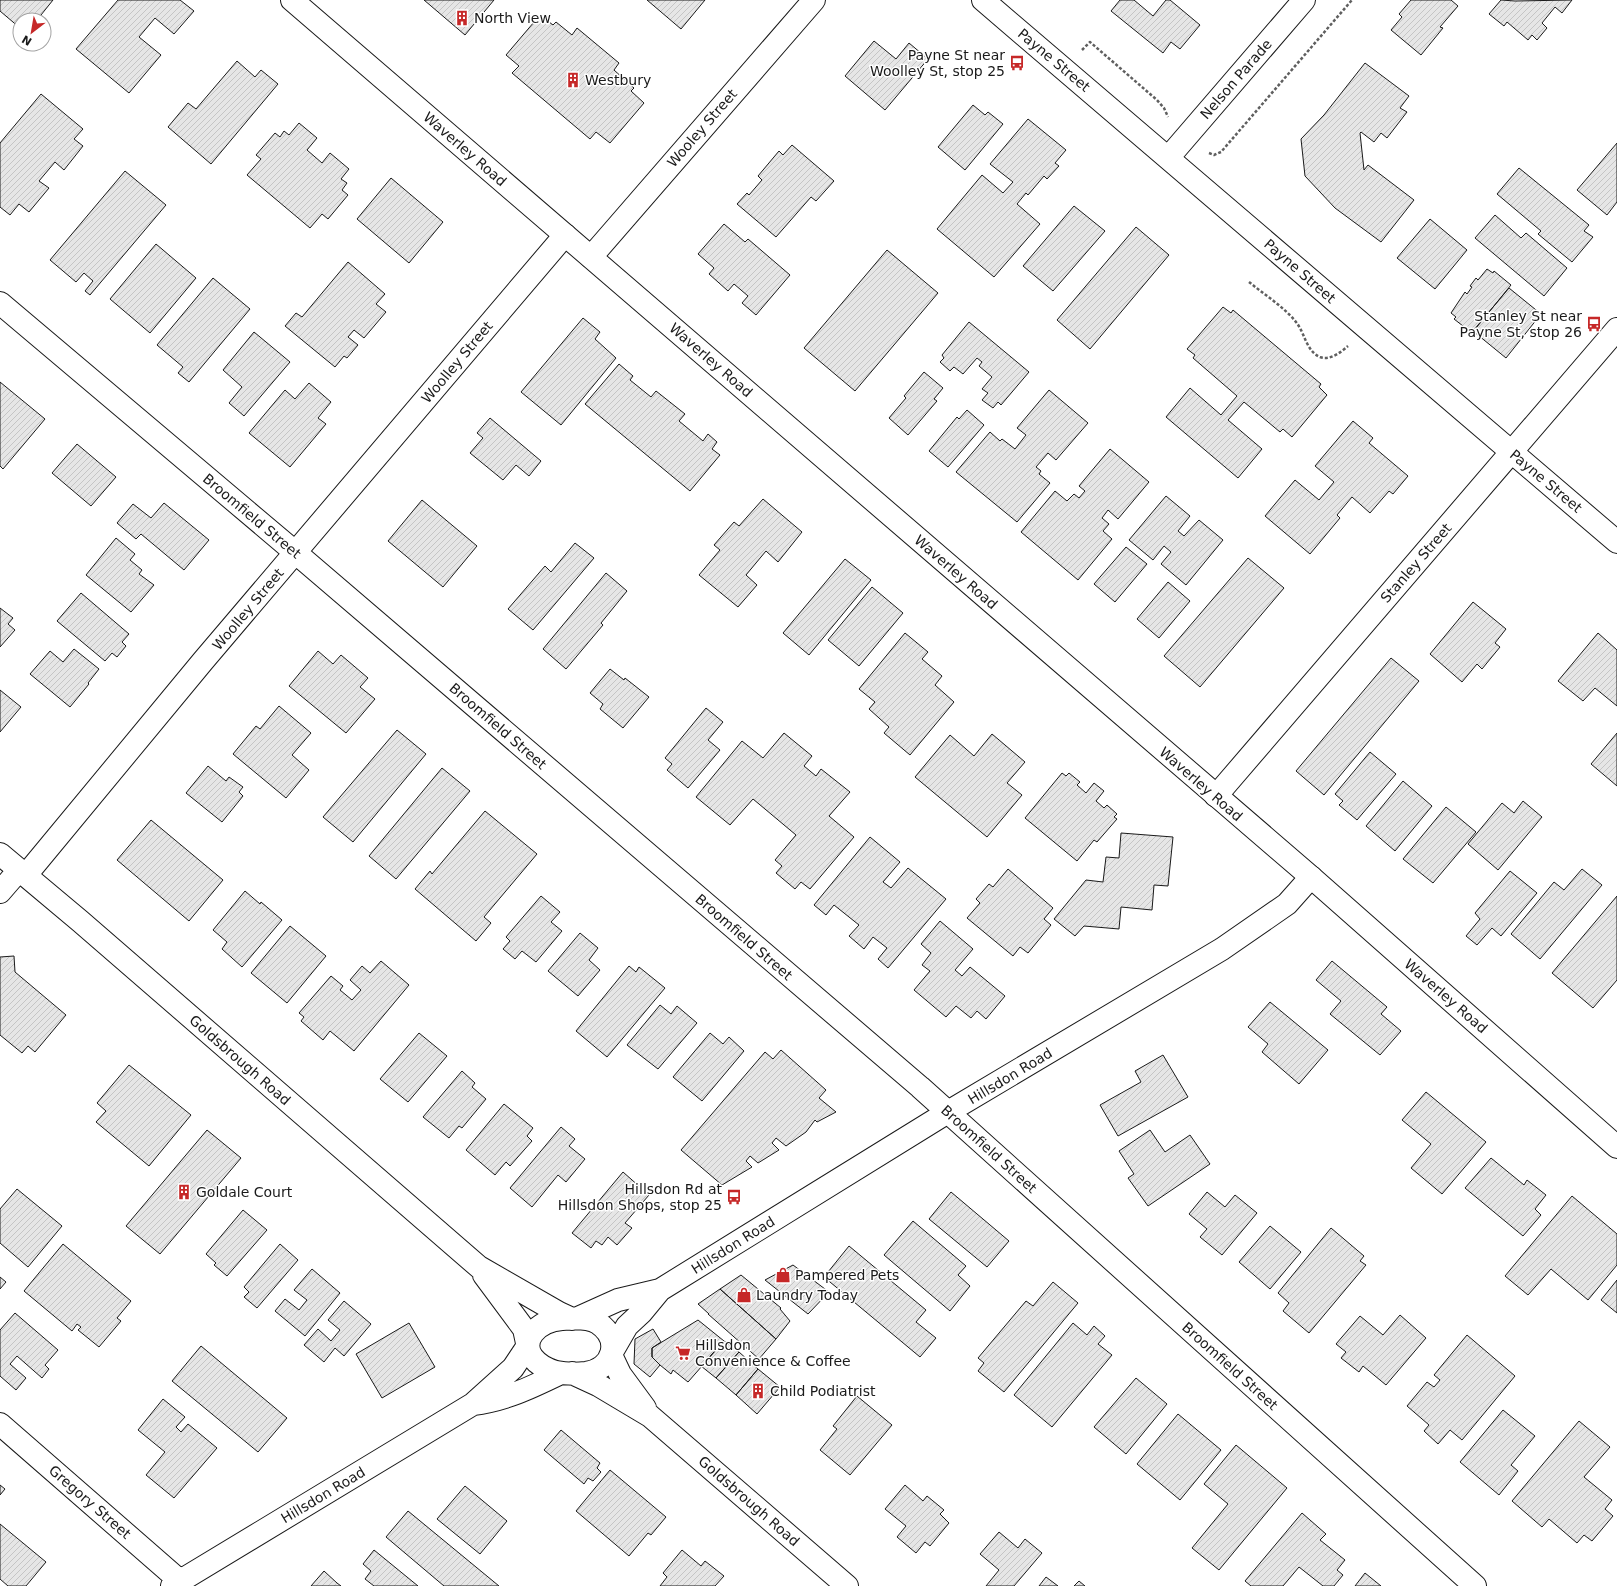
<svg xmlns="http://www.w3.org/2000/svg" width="1617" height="1586" font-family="'DejaVu Sans',sans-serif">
  <defs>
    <pattern id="building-hatch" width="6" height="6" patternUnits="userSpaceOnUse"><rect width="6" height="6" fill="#e6e6e6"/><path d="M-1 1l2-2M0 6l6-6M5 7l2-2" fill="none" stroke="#c5c5c5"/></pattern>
  </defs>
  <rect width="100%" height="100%" fill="#fff"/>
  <!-- building -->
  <path fill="url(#building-hatch)" stroke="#1a1a1a" d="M0,0h53l-16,20h-17v8l-20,-17z
    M118,0h62l14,11 -20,23 -19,-16 -16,19 22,18 -32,38 -53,-44z
    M424,0h70l-29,35z
    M647,0h58l-24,29z
    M1120,0h14l19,16 13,-16h4l30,25 -20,24 -9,-7 -8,11 -52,-42z
    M1411,0h40l7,6 -18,21 3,1 -22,27 -30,-25 11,-13 -3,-3z
    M1501,0l14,1 57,-1 -10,13 -7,-6 -13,16 5,5 -10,12 -5,-5 -4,5 -21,-18 -3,4 -15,-12z
    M540,15l13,10 3,-3 16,13 5,-7 42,35 -5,7 20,18 -3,3 13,12 -34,40 -14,-11 -6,7 -78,-66 7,-7 -13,-11z
    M874,41l22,18 13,-16 19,16 -43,51 -40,-34z
    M237,61l18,16 6,-7 17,14 -67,80 -43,-37 20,-24 8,6z
    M1365,63l44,33 -9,12 7,4 -20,26 -6,-5 -7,9 -13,-10 -1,1 4,37 4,-5 46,35 -33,42 -46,-34 -30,-32 -4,-37 23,-24z
    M41,94l42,35 -9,10 9,7 -19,24 -9,-8 -16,19 10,7 -20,24 -10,-8 -9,11 -10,-8v-64z
    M973,105l12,10 3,-3 15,12 -38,46 -27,-23z
    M1028,119l38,31 -11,13 4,3 -12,13 -3,-3 -16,19 -2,-2 -9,11 23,20 -46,53 -57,-48 45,-54 21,18 10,-11 -23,-18z
    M299,123l18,15 -10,12 15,13 8,-10 19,16 -8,10 6,4 -5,7 6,5 -20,24 -6,-5 -12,14 -63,-53 14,-16 -5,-4 19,-22 5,4 4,-6 5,4z
    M1617,143v59l-10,13 -30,-25z
    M792,145l42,36 -18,20 -5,-4 -35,40 -39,-33 10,-11 2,2 13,-15 -4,-4 21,-25 4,4z
    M1519,168l70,57 -5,6 9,6 -21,25 -34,-28 3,-3 -44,-37z
    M125,171l41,34 -76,90 -5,-4 8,-10 -9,-8 -8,9 -26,-22z
    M391,178l52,44 -34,41 -52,-44z
    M1074,206l31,25 -52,60 -30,-25z
    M1495,215l26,23 5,-5 41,35 -23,28 -69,-58z
    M1430,219l37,31 -32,39 -38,-31z
    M724,224l21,18 3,-3 42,36 -34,40 -14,-12 6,-7 -14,-12 -6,7 -19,-17 5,-6 -16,-14z
    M1136,227l33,28 -79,94 -33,-29z
    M156,244l40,34 -46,55 -40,-34z
    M887,250l51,43 -83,98 -51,-43z
    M348,262l37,32 -9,10 10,8 -22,26 -10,-8 -6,7 10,8 -11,13 -3,-2 -9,11 -50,-41 11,-13 6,4z
    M1487,269l6,4 1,-2 17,14 -39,48 -18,-14 2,-2 -5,-4 14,-21 2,2 5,-7 -2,-1 6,-8 2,2z
    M213,278l37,31 -61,73 -11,-9 5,-6 -26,-22z
    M1509,288l32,26 -35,44 -33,-27z
    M1223,307l8,6 2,-3 88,74 -2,3 8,8 -35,42 -9,-8 -3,3 -36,-30 -16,18 34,29 -24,29 -72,-61 24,-29 31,27 16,-19 -44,-38 2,-3 -8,-6z
    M583,318l17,14 -5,7 21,19 -55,67 -40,-33z
    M969,322l60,50 -28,33 -3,-3 -5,6 -11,-8 6,-7 -6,-4 10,-12 -13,-11 3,-4 -5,-4 -14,16 -9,-7 -4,4 -10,-9 4,-4 -2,-3z
    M254,332l36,30 -46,54 -15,-13 13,-16 -19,-17z
    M619,364l14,12 -3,4 21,17 5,-6 29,23 -6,7 24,20 5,-7 9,8 -5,7 8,6 -30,36 -105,-87z
    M924,372l19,16 -9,11 3,2 -29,34 -19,-17 17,-20 -2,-2z
    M0,382l45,37 -42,50 -3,-3z
    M309,383l22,19 -13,16 8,6 -36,43 -41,-34 36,-43 10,9z
    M1049,390l39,33 -32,37 -8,-7 -12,14 5,4 -2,3 11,9 -33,39 -61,-50 34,-40 10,9 2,-2 13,10 11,-14 -9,-7z
    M967,410l17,15 -36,42 -19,-16 28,-34 2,2z
    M490,418l51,43 -12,15 -13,-11 -13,15 -33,-27 13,-15 -6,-5z
    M1353,421l20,17 -4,5 39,33 -15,18 -4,-3 -19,22 -18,-16 -15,18 3,3 -30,36 -45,-38 30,-36 24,20 15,-18 -19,-16z
    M77,444l39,33 -25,29 -39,-33z
    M1110,449l39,33 -31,37 -10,-9 -6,8 7,6 -6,7 9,8 -34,41 -57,-48 34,-41 12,10 7,-7 5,4 6,-7 -6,-5z
    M1166,496l24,20 -12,15 6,5 15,-16 24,20 -37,45 -25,-21 10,-12 -7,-6 -11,14 -24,-20z
    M763,499l39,33 -24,30 -12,-11 -20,24 11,10 -19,22 -39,-32 21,-25 -6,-5 20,-23 5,4z
    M422,500l55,46 -34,41 -55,-46z
    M164,503l45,37 -25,30 -43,-36 -5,5 -19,-16 16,-19 18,14z
    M116,538l19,16 -5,6 12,10 -3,4 15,11 -23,27 -45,-37z
    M575,543l19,15 -61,72 -25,-21 37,-43 6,6z
    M1126,547l21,17 -32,38 -21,-18z
    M1248,558l36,30 -84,99 -36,-31z
    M845,559l26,21 -62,75 -26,-22z
    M606,573l21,18 -26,32 2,2 -37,44 -23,-20z
    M1168,582l22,19 -31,37 -22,-19z
    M872,587l31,26 -44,53 -31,-26z
    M81,593l48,41 -7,8 4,4 -9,11 -5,-4 -7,8 -48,-40z
    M1473,602l33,27 -11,14 5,4 -18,22 -5,-5 -15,18 -32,-28z
    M0,608l13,10 -5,6 7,6 -15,17z
    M905,633l23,19 -6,7 20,17 -7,9 19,17 -44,53 -26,-22 5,-6 -20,-18 6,-7 -16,-13z
    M1598,633l19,17v56l-22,-18 -12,13 -25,-20z
    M74,649l25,20 -11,14 1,1 -19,23 -40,-33 20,-23 13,11z
    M318,651l15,13 8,-9 27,23 -8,9 15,12 -29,34 -57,-47z
    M1391,658l28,23 -95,114 -28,-24z
    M610,669l14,11 1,-2 24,19 -26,31 -23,-19 3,-5 -13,-11z
    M0,690l21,17 -21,25z
    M279,706l32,27 -19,22 17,15 -23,28 -53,-44 23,-28 4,3z
    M706,708l17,14 -15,18 12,10 -32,38 -21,-18 5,-6 -7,-6z
    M397,730l29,24 -73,88 -30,-25z
    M784,733l28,23 -8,10 12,10 5,-7 29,23 -21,24 25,21 -44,52 -9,-7 -6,7 -19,-16 6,-7 -7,-6 21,-25 -43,-36 -23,26 -34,-28 46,-56 21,17z
    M1617,733v53l-26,-22z
    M992,734l33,28 -18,21 15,12 -35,42 -72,-60 35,-42 24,21z
    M1370,752l26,22 -39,46 -18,-15 4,-4 -8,-7z
    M208,766l18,15 3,-4 14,10 -4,5 4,4 -21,26 -36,-29z
    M442,768l28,23 -74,88 -27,-23z
    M1062,773l4,3 3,-3 11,9 -3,3 9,8 8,-10 10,8 -8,10 8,7 3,-3 10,9 -3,3 3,2 -20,23 -3,-2 -17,21 -52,-43z
    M1403,781l29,25 -37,45 -29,-25z
    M1523,801l19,16 -44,53 -30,-26 34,-41 12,10z
    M1446,807l30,25 -43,51 -30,-24z
    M485,811l52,43 -53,63 7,6 -15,18 -61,-52 15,-18 2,3z
    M151,820l72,60 -34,41 -72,-61z
    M1121,833l52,4 -5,49 -14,-1 -2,25 -31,-3 -2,22 -35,-3 -9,10 -21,-17 32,-39 17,2 3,-25 13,1z
    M870,837l30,25 -17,20 8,6 17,-20 38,31 -58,69 -10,-9 9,-11 -14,-11 -9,12 -15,-13 10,-11 -25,-20 -8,10 -12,-10z
    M1008,869l45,39 -9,11 7,6 -23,28 -8,-6 -7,9 -46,-38 13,-15 -4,-4 13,-15 4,3z
    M1582,869l20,16 -62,74 -29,-25 43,-52 10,8z
    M1510,871l27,22 -36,43 -9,-8 -15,17 -11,-9 14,-17 -5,-6z
    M245,891l15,13 1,-2 21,18 -40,47 -20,-18 5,-7 -14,-12z
    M541,896l19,16 -9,10 11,9 -26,31 -14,-11 -7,8 -12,-10 7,-8 -4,-4z
    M1617,896v84l-24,28 -41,-35z
    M940,921l33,28 -18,21 7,6 8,-9 35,29 -19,23 -9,-8 -6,7 -15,-12 -10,11 -32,-27 16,-19 -8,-6 9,-12 -10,-9z
    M290,926l36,30 -39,47 -36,-30z
    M580,933l18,15 -9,12 11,10 -22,26 -30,-25z
    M14,956l1,16 51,43 -31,37 -7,-6 -6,7 -22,-18v-78z
    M381,961l28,24 -55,66 -24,-20 -7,9 -22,-19 3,-4 -5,-4 32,-37 12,10 -3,4 12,10 9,-10 -11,-10 12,-14 8,7z
    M1332,961l55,46 -6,7 20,17 -21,24 -50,-41 11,-13 -25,-21z
    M629,966l7,6 3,-5 26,21 -58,69 -31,-26z
    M1270,1002l58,48 -29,34 -37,-32 6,-8 -20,-17z
    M660,1005l11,9 6,-8 20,17 -39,46 -31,-24z
    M419,1033l28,23 -39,46 -28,-23z
    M710,1033l13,11 6,-7 15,14 -42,50 -29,-24z
    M781,1050l45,40 -7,8 17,14 -19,10 -2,-2 -9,12 -20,14 -10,-8 -4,5 7,7 -21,13 -8,-7 -4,5 6,6 -30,18 -41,-35 84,-98 8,7z
    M1163,1055l25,42 -70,39 -18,-31 41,-23 -6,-11z
    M129,1065l62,50 -42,51 -53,-44 10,-11 -9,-8z
    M462,1071l13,12 -3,4 14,12 -24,29 -3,-2 -10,12 -26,-21z
    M1426,1092l60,50 -44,52 -31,-26 20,-24 -29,-24z
    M504,1104l29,24 -6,8 5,5 -22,25 -4,-4 -11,13 -29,-25z
    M561,1127l14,12 -6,7 16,13 -19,23 -8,-7 -26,32 -22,-19z
    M207,1130l34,28 -81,96 -34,-28z
    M1150,1130l15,22 25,-17 20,29 -62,42 -20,-28 6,-4 -15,-23z
    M1491,1158l33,27 3,-5 19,15 -11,14 6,6 -18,21 -58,-48z
    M623,1172l26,23 -24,28 7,5 -15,17 -9,-8 -6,8 -6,-4 -5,7 -19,-15z
    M17,1189l45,37 -34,41 -28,-24v-34z
    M951,1192l58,49 -22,26 -58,-48z
    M1207,1192l18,15 10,-12 22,18 -35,42 -22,-18 7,-8 -18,-15z
    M1572,1196l45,38v31l-29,35 -37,-31 -23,26 -23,-19z
    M243,1210l24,20 -40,46 -13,-11 2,-2 -10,-9z
    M913,1221l53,45 -8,9 12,11 -20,25 -66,-56z
    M1270,1226l31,26 -31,37 -31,-27z
    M1331,1228l33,28 -4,5 6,4 -57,68 -26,-22 6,-8 -11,-10z
    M63,1244l68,57 -14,17 4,3 -22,26 -21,-17 3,-3 -4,-3 -5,7 -48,-40z
    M280,1244l18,16 -41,48 -13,-11 5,-5 -5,-5z
    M849,1246l77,64 -10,12 20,16 -16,19 -96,-80z
    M793,1265l36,27 -21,22 -43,-34z
    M312,1269l28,24 -35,43 -30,-25 10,-12 14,11 8,-10 -13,-10z
    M741,1275l40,33 -1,1 10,12 -14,18 -56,-50z
    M0,1277l6,5 -6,7z
    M1617,1280v33l-16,-13z
    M1053,1282l25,21 -74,89 -26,-21 6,-8 -6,-5 48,-57 7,5z
    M720,1289l56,50 -17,20 -51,-45h1l-11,-10z
    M344,1301l27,23 -27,32 -9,-8 -11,14 -20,-17 14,-16 13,12 9,-11 -12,-10z
    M15,1313l43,37 -13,15 4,4 -7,9 -25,-22 -7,8 16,14 -10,12 -16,-14v-46z
    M1400,1315l26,23 -40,47 -23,-19 -4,6 -18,-14 5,-6 -10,-8 24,-28 23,19z
    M698,1320l26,21 -36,41 -15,-12 -2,4 -11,-9 -8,-8v-9z
    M409,1323l26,44 -53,31 -26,-44z
    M1073,1323l14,12 7,-9 11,10 -7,8 14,11 -60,72 -38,-32z
    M653,1329l8,13 -9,6v9l8,8 -10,12 -16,-13 1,-25z
    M1467,1335l48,41 -53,64 -12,-10 -12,14 -14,-13 5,-6 -22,-19 20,-24 7,5 6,-7 -6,-5z
    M724,1341l15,11 -23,26 -15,-12z
    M201,1346l86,72 -29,34 -86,-71z
    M739,1352l19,17 -22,26 -20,-17z
    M758,1369l22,18 -23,27 -21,-19z
    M1136,1378l31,26 -41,50 -32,-27z
    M857,1396l35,29 -42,50 -30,-25 17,-21 -4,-3z
    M163,1399l22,18 -9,10 5,5 7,-8 29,24 -43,50 -28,-23 19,-23 -27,-22z
    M1503,1410l32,26 -24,29 7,6 -19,24 -39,-33z
    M1178,1414l43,36 -41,50 -43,-36z
    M1579,1421l31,26 -26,30 28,23 -7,9 8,7 -21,25 -8,-6 -7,8 -28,-24 -7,8 -30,-26z
    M561,1430l39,33 -3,5 4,4 -8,9 -5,-3 -4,6 -40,-34z
    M1236,1445l51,43 -68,82 -27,-22 36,-44 -24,-20z
    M610,1470l56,47 -15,18 -3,-2 -19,23 -53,-45z
    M0,1485l5,4 -5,6z
    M905,1485l18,16 4,-5 17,14 -4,4 9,9 -19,23 -5,-4 -9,11 -19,-16 9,-11 -21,-17z
    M465,1486l42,35 -27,33 -43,-35z
    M408,1511l91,75h-55l-58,-49z
    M1302,1513l24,21 -6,6 25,20 -8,10 6,5 -9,11h-11l-24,-19 -16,19h-32l-6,-5z
    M0,1524l46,38 -20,24h-18l-8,-7z
    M999,1532l19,16 7,-9 17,14 -28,33h-28l13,-16 -19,-16z
    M374,1550l44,36h-44l-9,-7 6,-8 -8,-7z
    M682,1550l19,16 4,-5 19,15 -9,10h-55l7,-9 -4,-4z
    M324,1571l13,12 4,3h-30z
    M1365,1573l16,13h-26z
    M1046,1577l12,9h-19z
    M1079,1581l6,5h-11z"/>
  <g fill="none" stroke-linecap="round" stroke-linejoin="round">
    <!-- street casing -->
    <g stroke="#1a1a1a" stroke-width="24">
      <path id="street" d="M983,0l634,542
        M1168,158l136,-158
        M591,257l223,-257
        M0,303l296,250 624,534 555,499
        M1216,796l401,-467
        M0,854l80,67 399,346 80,46 13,6
        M26,875l177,-214 362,-426
        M0,892l19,-22
        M484,1275l40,54 3,14
        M578,1318l40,-18 42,-10
        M562,1319c11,-1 26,-2 36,4 24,16 16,46 -12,50 -9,1 -21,1 -30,-1 -18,-5 -37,-21 -23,-39 7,-9 17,-13 29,-14z
        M612,1352l15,-26 14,-13 19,-23 288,-178 274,-163 65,-45 24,-27
        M611,1355l9,19 25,34
        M572,1373l26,12 52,31 197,170
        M473,1404c33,-4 59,-17 88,-31
        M0,1424l180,157
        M172,1586l301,-182 40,-36 14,-21"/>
    </g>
    <!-- secondary casing -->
    <g stroke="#1a1a1a" stroke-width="24">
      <path id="secondary" d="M292,0l1019,877 306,270"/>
    </g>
    <!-- path -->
    <path stroke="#5f5f5f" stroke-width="2.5" stroke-dasharray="3 2" stroke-linecap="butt" d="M1082,50l8,-8 67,58 7,8 4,9
      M1209,153l5,2 7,-3 131,-152
      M1249,282c16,13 35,25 47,40 9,11 10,29 24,35 10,4 21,-5 28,-11"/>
    <!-- street -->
    <use href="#street" stroke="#fff" stroke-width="22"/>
    <!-- secondary -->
    <use href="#secondary" stroke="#fff" stroke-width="22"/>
  </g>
  <!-- icons -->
  <defs>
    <g id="building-bare" transform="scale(1.2)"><path d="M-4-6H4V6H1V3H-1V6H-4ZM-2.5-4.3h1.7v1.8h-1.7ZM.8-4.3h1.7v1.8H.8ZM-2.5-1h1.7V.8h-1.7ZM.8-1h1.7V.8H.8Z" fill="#c62828" stroke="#fff" stroke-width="2.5" paint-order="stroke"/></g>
    <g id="bus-bare" transform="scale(1.2)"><path d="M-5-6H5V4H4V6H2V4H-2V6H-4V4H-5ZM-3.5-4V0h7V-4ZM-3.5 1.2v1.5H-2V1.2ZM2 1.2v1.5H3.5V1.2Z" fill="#c62828" stroke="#fff" stroke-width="2.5" paint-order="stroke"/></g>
    <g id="shop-bare" transform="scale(1.2)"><path d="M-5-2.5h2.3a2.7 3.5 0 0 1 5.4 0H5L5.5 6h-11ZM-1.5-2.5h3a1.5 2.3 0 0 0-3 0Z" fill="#c62828" stroke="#fff" stroke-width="2.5" paint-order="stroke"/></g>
    <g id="supermarket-bare" transform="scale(1.2)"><path d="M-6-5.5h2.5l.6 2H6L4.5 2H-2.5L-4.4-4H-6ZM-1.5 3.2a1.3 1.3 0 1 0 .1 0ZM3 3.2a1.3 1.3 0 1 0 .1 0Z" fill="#c62828" stroke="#fff" stroke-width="2.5" paint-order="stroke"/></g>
  </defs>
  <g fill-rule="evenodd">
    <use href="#building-bare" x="462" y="18"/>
    <use href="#bus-bare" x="1017" y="63"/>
    <use href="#building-bare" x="573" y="80"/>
    <use href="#bus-bare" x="1594" y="324"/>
    <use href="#building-bare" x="184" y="1192"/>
    <use href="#bus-bare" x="734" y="1197"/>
    <use href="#shop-bare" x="783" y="1275"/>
    <use href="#shop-bare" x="744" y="1295"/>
    <use href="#supermarket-bare" x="683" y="1353"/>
    <use href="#building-bare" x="758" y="1391"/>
  </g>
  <g text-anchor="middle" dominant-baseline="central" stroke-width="3" stroke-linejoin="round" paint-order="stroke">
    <!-- poi labels -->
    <g font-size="14" fill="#1a1a1a" stroke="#fff" text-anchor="start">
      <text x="474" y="18">North View</text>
      <text x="1005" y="55" text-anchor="end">Payne St near<tspan x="1005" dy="16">Woolley St, stop 25</tspan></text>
      <text x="585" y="80">Westbury</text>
      <text x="1582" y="316" text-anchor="end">Stanley St near<tspan x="1582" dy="16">Payne St, stop 26</tspan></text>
      <text x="722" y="1189" text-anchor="end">Hillsdon Rd at<tspan x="722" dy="16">Hillsdon Shops, stop 25</tspan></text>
      <text x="196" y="1192">Goldale Court</text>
      <text x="795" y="1275">Pampered Pets</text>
      <text x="756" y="1295">Laundry Today</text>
      <text x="695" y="1345">Hillsdon<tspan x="695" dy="16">Convenience &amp; Coffee</tspan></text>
      <text x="770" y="1391">Child Podiatrist</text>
    </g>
    <!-- street labels -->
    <g font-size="14" fill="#1a1a1a" stroke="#fff">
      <text transform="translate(1054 60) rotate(40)">Payne Street</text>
      <text transform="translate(1236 79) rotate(-49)">Nelson Parade</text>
      <text transform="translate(702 128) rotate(-49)">Wooley Street</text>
      <text transform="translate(465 149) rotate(41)">Waverley Road</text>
      <text transform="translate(1300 271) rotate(41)">Payne Street</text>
      <text transform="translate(711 360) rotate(41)">Waverley Road</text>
      <text transform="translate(457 362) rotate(-50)">Woolley Street</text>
      <text transform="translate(1546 481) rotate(40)">Payne Street</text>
      <text transform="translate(252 516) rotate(40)">Broomfield Street</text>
      <text transform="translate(1416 563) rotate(-49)">Stanley Street</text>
      <text transform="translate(956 572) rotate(41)">Waverley Road</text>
      <text transform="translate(248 609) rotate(-50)">Woolley Street</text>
      <text transform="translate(498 726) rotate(41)">Broomfield Street</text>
      <text transform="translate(1201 784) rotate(41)">Waverley Road</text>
      <text transform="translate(744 937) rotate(41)">Broomfield Street</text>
      <text transform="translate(1446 996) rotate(41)">Waverley Road</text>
      <text transform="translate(240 1060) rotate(41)">Goldsbrough Road</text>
      <text transform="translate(1010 1076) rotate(-31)">Hillsdon Road</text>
      <text transform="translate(989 1149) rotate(42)">Broomfield Street</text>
      <text transform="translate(733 1245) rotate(-32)">Hillsdon Road</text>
      <text transform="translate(1230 1366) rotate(42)">Broomfield Street</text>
      <text transform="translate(323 1495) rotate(-31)">Hillsdon Road</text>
      <text transform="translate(749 1501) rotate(41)">Goldsbrough Road</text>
      <text transform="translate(90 1502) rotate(41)">Gregory Street</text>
    </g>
  </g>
  <!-- north arrow -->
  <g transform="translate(32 32) rotate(211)"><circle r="19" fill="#ffffff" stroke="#a3a3a3"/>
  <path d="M0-3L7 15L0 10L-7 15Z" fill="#c62828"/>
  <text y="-6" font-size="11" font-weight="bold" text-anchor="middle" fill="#1a1a1a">N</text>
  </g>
</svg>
